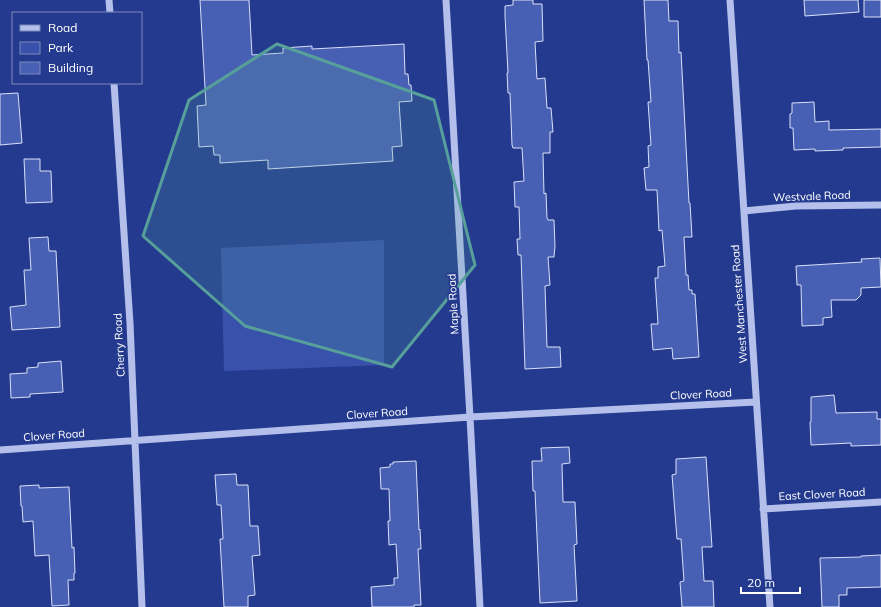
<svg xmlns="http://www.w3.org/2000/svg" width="881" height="607" font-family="Mulish,sans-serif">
  <rect width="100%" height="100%" fill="#243a8e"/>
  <!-- green -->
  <path fill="#3852ab" d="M384,240v125l-160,6 -3,-123z"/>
  <!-- building -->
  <path fill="#4860b3" stroke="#d9e0f8" d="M200,0h49l3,55 31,-2v-5l29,-2v3l92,-5 1,30h3l1,11h2l1,16 -13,1 3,44 -10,1 1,14 -125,8v-9l-48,3v-8h-6l-1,-9 -14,1 -2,-41 9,-1z
    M513,0h20v4h9l1,37 -8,1 2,37 8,-1 2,30h4l2,24h-3v21h-7l1,41 2,-1 1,25 1,2h6l1,26 -1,11h-6l2,28 -5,1 2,61h13l1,20 -36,2 -4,-114h-3l-1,-16h3l-1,-32h-4l-1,-25 10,-1 -2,-33h-9l-1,-3 -2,-52h-2l-1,-20h1l-3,-57v-10l8,-1z
    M644,0h24l1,21h9l1,32 2,-1 8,151h1l2,34h-8l2,38h2l1,15h3v4h3l4,63 -26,2 -1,-11 -19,2 -2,-26h7l-3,-46h3v-11l7,-1 -3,-36 -3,1 -2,-41h-11l-2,-22 5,-1 -1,-21 3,-1 -3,-43h3l-3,-42h-1z
    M804,0h54l1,12 -54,4z
    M864,0h17v17h-17z
    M18,93l4,50 -22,2v-51z
    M814,102l1,20 14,-1v9l52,-1v18l-38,1v2l-28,1v-2l-21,1 -1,-22h-3v-14l2,-1v-10z
    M24,159h16v12h11l1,31 -26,1z
    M48,237l1,14h7l4,76 -48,3 -2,-23 16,-2 -2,-35h7l-2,-32z
    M880,258l1,29 -20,1v7l-5,5h-25l1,17 -9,1v7l-21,1 -1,-41h-4l-1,-19 66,-4 -1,-3z
    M61,361l2,31 -33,2v3l-19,1 -1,-24 17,-1v-5l11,-1v-4z
    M834,395l2,18 41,-1v7h4v26l-30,1v-3l-40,2 -1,-23h1v-25z
    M569,447l1,16 -8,1 1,38h12l2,42 -3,1 3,56 -37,2 -5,-112h-2l-1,-30h10l-1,-13z
    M706,457l6,90h-10l2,34h9l1,26h-32l-2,-25 4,-1 -3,-42h-4l-5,-64 4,-1v-15z
    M416,461l3,69 1,-1 1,20h-3l3,56h-7v2h-42l-1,-20 23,-2v-7h4l-2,-34 -7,1 -1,-24h2l-1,-32h-8l-1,-21 10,-1v-3h3v-2z
    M236,474l1,11h11l2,41h8l2,29 -8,1 3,39 -7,1v11h-24l-4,-68h3l-2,-34h-4l-2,-30z
    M39,485v3l30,-1 3,61 2,-1 1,26h-1v7h-6l1,25 -17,1 -3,-51 -14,1 -2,-35 -10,1 -1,-16h-1l-1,-20z
    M881,555v32l-34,1v7h-8v12h-17l-2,-49 41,-1v-1z"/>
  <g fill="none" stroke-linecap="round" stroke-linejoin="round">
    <!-- minor -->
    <path stroke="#b4c0eb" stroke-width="7" d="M109,0l1,13
      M446,0l24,417 10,190
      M730,0l40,607
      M114,83l16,240 12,284
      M744,211l52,-5 85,-1
      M0,450l470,-33 286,-15
      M763,509l118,-7"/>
  </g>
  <!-- marked area -->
  <path fill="#579f9a" fill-opacity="0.2" stroke="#579f9a" stroke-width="3" stroke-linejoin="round" d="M277,44l157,56 41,165 -83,102 -147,-41 -102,-90 46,-136z"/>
  <g text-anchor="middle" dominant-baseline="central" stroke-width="3.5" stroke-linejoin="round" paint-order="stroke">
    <!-- street labels -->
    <g font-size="11" fill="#fff" stroke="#243a8e">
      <text transform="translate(812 196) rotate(-2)">Westvale Road</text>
      <text transform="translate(453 304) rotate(-93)">Maple Road</text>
      <text transform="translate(739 304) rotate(-94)">West Manchester Road</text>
      <text transform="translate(119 345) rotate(-93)">Cherry Road</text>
      <text transform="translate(701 394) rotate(-3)">Clover Road</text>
      <text transform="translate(377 413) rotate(-4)">Clover Road</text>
      <text transform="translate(54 435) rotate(-4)">Clover Road</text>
      <text transform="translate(822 494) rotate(-3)">East Clover Road</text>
    </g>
  </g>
  <!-- legend -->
  <rect x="12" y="12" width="130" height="72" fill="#243a8e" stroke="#7c89bb"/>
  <rect x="20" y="25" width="20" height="6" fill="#b4c0eb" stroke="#7c89bb"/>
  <text x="48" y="32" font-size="12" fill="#ffffff">Road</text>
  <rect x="20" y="42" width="20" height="12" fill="#3852ab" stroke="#7c89bb"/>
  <text x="48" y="52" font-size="12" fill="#ffffff">Park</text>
  <rect x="20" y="62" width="20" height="12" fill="#4860b3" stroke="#7c89bb"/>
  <text x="48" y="72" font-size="12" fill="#ffffff">Building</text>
  <!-- scale -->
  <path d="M741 587v6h59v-6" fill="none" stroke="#ffffff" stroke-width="2"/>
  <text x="747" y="587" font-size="12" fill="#ffffff" stroke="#243a8e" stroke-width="3" paint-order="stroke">20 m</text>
</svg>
